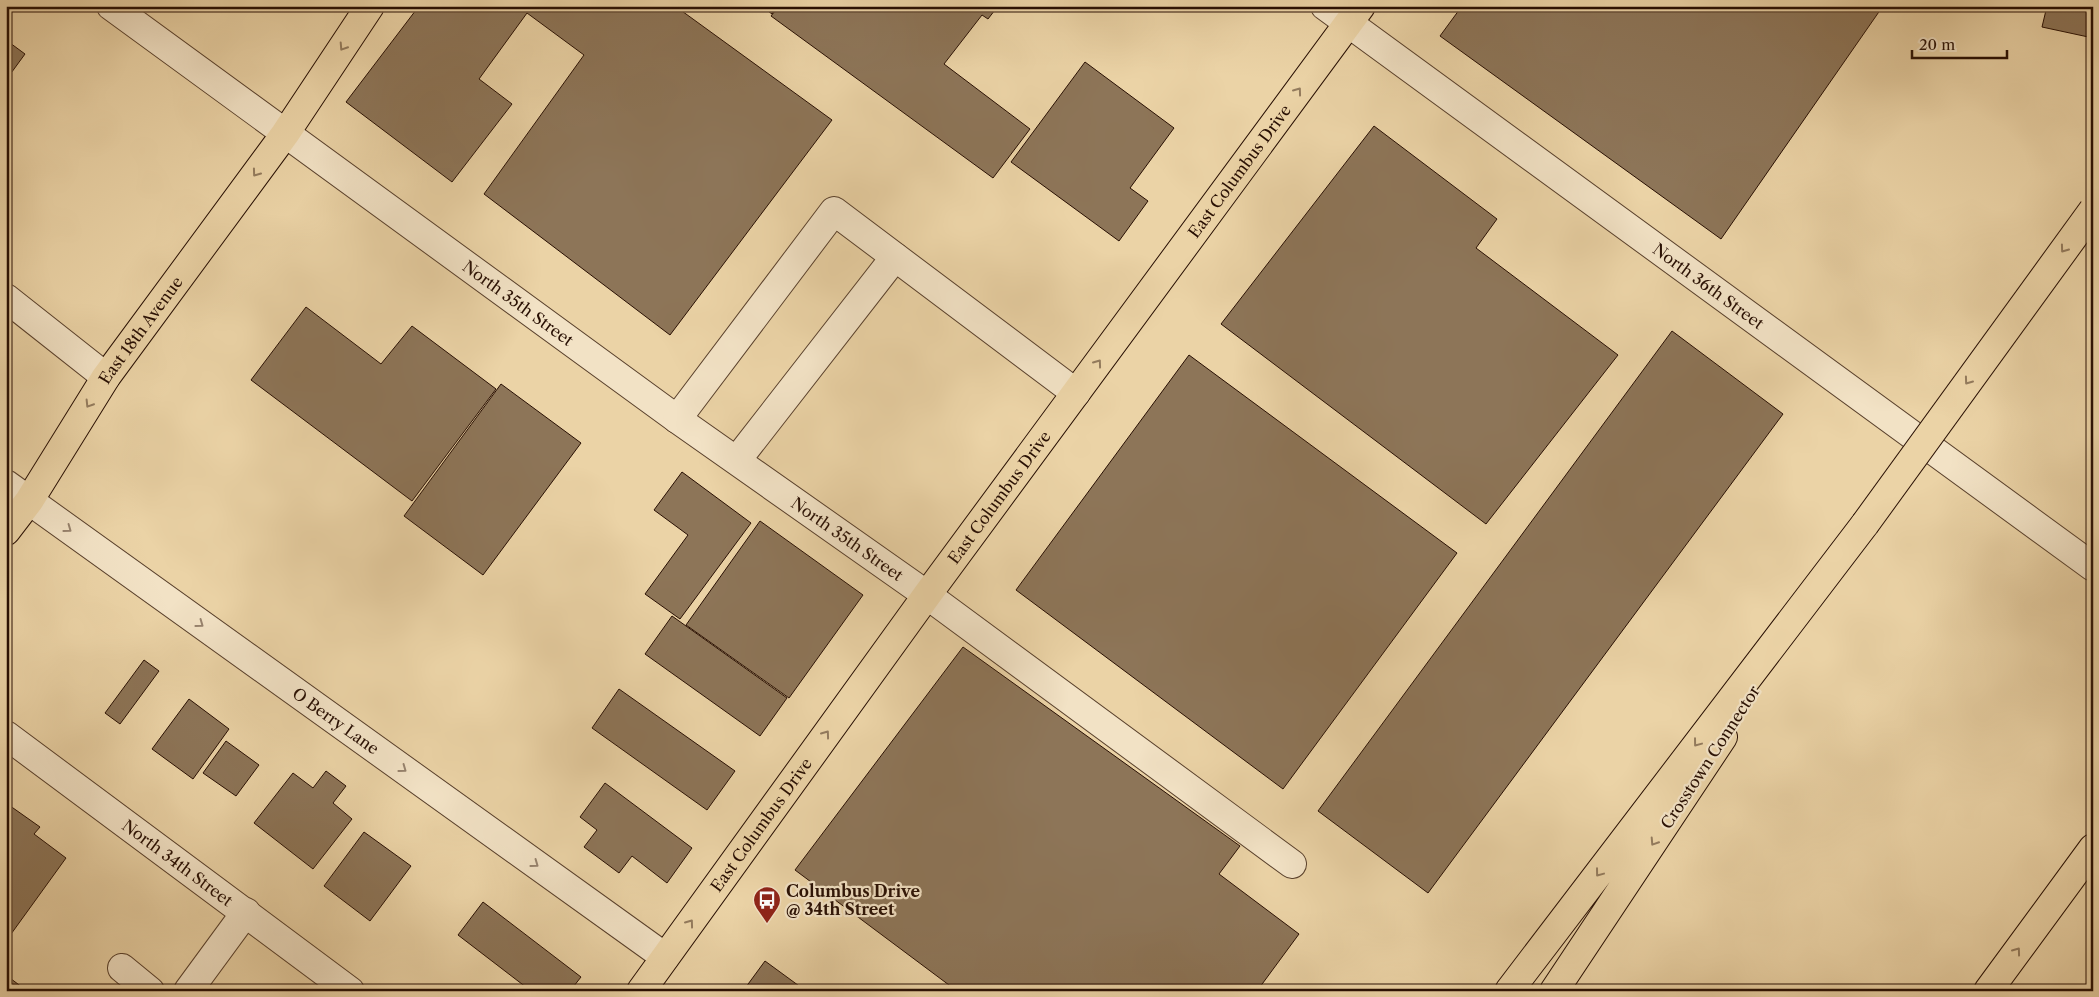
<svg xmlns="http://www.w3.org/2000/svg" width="2099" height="997" font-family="'Libre Caslon Text',serif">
  <rect width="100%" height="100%" fill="#ebd3a6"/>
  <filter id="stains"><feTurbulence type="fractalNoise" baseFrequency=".004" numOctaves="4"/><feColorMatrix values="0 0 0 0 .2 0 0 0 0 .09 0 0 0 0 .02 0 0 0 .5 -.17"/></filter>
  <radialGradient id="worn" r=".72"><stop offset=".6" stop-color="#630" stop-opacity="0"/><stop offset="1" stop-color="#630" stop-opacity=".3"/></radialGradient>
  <!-- building -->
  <path fill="#8d7558" stroke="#280f03" d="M419,6h256l157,114 -162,215 -186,-141 100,-139 -57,-42 -48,66 33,25 -60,78 -106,-80z
    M761,6h16l-5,8z
    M779,6h74l7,6 5,-6h133l-10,13 -6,-4 -38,49 86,65 -37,49 -222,-162z
    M1462,6h421l-162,233 -281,-203z
    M2047,6h46v32l-51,-11z
    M6,40l19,14 -19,26z
    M1085,62l89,66 -44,60 18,13 -29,40 -108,-79z
    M1374,126l123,93 -21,29 142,107 -132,169 -265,-200z
    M306,307l75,57 31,-38 84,63 -84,112 -161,-121z
    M1672,331l111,83 -355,479 -110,-82z
    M1189,355l268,198 -174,236 -267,-199z
    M501,384l80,59 -98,132 -79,-59z
    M682,472l69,51 -71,96 -35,-25 43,-59 -34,-25z
    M760,521l103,74 -74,103 -103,-73z
    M672,616l115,82 -27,38 -115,-82z
    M963,647l277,199 -21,28 80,60 -42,57h-300l-162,-121z
    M144,660l15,11 -39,53 -15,-11z
    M619,689l116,82 -28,39 -115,-82z
    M189,699l40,30 -36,50 -41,-30z
    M226,741l33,24 -23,31 -33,-23z
    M326,771l20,15 -13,17 19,16 -39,50 -59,-46 39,-50 20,15z
    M605,783l87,65 -25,35 -35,-27 -13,17 -35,-26 13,-17 -17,-13z
    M6,803l34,24 -6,7 32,24 -60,83z
    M364,832l47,34 -41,55 -46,-35z
    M483,902l98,75 -11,14h-39l-73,-56z
    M765,961l41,30h-63z
    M6,975l21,16h-21z"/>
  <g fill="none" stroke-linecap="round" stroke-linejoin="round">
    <!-- minor casing -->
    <g stroke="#59402c" stroke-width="30">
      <g id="minor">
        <path id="s1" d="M111,6l566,413 250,176 365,269"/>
        <path id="s2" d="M1325,6l768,561"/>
        <path d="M6,298l100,79"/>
        <path d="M677,419l157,-208 242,182"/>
        <path d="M737,460l158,-203"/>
        <path id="s3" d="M6,484l659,473"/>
        <path id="s4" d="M6,735l344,256"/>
        <path d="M122,968l28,23"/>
        <path d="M188,991l58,-79"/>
      </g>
    </g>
    <!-- major casing -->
    <g stroke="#280f03" stroke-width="30">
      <g id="major">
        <path id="s5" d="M6,531l23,-30 77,-124 179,-243 85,-128"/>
        <path id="s6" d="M641,991l286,-396 434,-589"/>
      </g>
    </g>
    <!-- highway casing -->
    <g stroke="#280f03" stroke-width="30">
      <path id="highway" d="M1509,991l356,-467
        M1554,991l169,-254
        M1988,991l105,-143"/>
    </g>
    <!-- minor -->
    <use href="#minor" stroke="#f2e2c5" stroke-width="28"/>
    <!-- major -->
    <use href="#major" stroke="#ebd3a6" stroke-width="28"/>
    <!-- highway -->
    <use href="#highway" stroke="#ebd3a6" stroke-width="28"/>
    <!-- highway-bridge casing -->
    <g stroke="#280f03" stroke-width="30" stroke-linecap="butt">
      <path id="highway-bridge" d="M1865,524l228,-314"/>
    </g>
    <!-- highway-bridge -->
    <use href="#highway-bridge" stroke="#ebd3a6" stroke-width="28"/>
  </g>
  <!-- one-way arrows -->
  <defs><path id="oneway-chevron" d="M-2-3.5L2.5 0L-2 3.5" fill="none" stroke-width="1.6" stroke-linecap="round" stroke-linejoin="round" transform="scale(1.25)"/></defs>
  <g stroke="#937b5d">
    <use href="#oneway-chevron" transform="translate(343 47) rotate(123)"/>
    <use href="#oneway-chevron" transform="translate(1298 91) rotate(-54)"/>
    <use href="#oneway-chevron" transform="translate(256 173) rotate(126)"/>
    <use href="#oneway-chevron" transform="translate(2064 249) rotate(126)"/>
    <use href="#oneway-chevron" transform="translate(1098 363) rotate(-54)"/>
    <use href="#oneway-chevron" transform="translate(1968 381) rotate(126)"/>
    <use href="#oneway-chevron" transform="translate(89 404) rotate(122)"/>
    <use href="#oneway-chevron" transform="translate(826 734) rotate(-54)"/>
    <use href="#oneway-chevron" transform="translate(1697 743) rotate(127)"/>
    <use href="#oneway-chevron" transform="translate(1654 842) rotate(123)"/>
    <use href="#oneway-chevron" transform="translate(1599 873) rotate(127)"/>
    <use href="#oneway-chevron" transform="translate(690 923) rotate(-54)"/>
    <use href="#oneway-chevron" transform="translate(2017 951) rotate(-54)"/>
  </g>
  <g stroke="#97836e">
    <use href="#oneway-chevron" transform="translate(68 529) rotate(36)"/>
    <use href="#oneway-chevron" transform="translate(200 624) rotate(36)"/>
    <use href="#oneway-chevron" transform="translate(403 769) rotate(36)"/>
    <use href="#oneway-chevron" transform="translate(535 864) rotate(36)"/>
  </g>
  <!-- icons -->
  <defs>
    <g id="bus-pin" transform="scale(1.4375)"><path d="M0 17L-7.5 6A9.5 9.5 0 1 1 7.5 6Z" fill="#8f2418" stroke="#f2e2c5"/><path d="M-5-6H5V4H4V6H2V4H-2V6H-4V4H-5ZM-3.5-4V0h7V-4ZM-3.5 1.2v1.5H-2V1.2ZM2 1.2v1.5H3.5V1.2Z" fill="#fff"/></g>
  </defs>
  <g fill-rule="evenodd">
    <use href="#bus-pin" x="767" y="900"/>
  </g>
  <g text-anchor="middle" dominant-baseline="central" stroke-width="4.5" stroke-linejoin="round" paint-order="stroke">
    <!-- street labels -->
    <g font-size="16" fill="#280f03" stroke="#f2e2c5">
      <text stroke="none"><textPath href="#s6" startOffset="1015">East Columbus Drive</textPath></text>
      <text stroke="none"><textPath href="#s2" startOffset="475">North 36th Street</textPath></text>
      <text stroke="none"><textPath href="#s1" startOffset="504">North 35th Street</textPath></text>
      <text stroke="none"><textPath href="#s5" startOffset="242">East 18th Avenue</textPath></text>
      <text stroke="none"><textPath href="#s6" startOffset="610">East Columbus Drive</textPath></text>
      <text stroke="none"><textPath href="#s1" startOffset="909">North 35th Street</textPath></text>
      <text stroke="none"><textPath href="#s3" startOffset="406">O Berry Lane</textPath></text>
      <text transform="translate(1710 757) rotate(-57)">Crosstown Connector</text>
      <text stroke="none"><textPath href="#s6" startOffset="205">East Columbus Drive</textPath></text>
      <text stroke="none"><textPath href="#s4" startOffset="214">North 34th Street</textPath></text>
    </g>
    <!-- poi labels -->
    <g font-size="16" font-weight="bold" fill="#280f03" stroke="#f2e2c5" text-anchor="start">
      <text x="786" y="891">Columbus Drive<tspan x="786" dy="18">@ 34th Street</tspan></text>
    </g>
  </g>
  <!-- margin -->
  <rect width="2099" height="997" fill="none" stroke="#ebd3a6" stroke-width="25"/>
  <rect x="8" y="8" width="2084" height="982" fill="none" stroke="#280f03" stroke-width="2.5"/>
  <rect x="12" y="12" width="2074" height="972" fill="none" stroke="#280f03"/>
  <!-- scale -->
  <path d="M1912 50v8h95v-8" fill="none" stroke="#280f03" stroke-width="2.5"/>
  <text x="1919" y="50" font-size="15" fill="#280f03" stroke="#f2e2c5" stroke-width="4" paint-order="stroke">20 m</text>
  <rect width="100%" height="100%" filter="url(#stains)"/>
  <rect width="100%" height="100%" fill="url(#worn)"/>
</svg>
